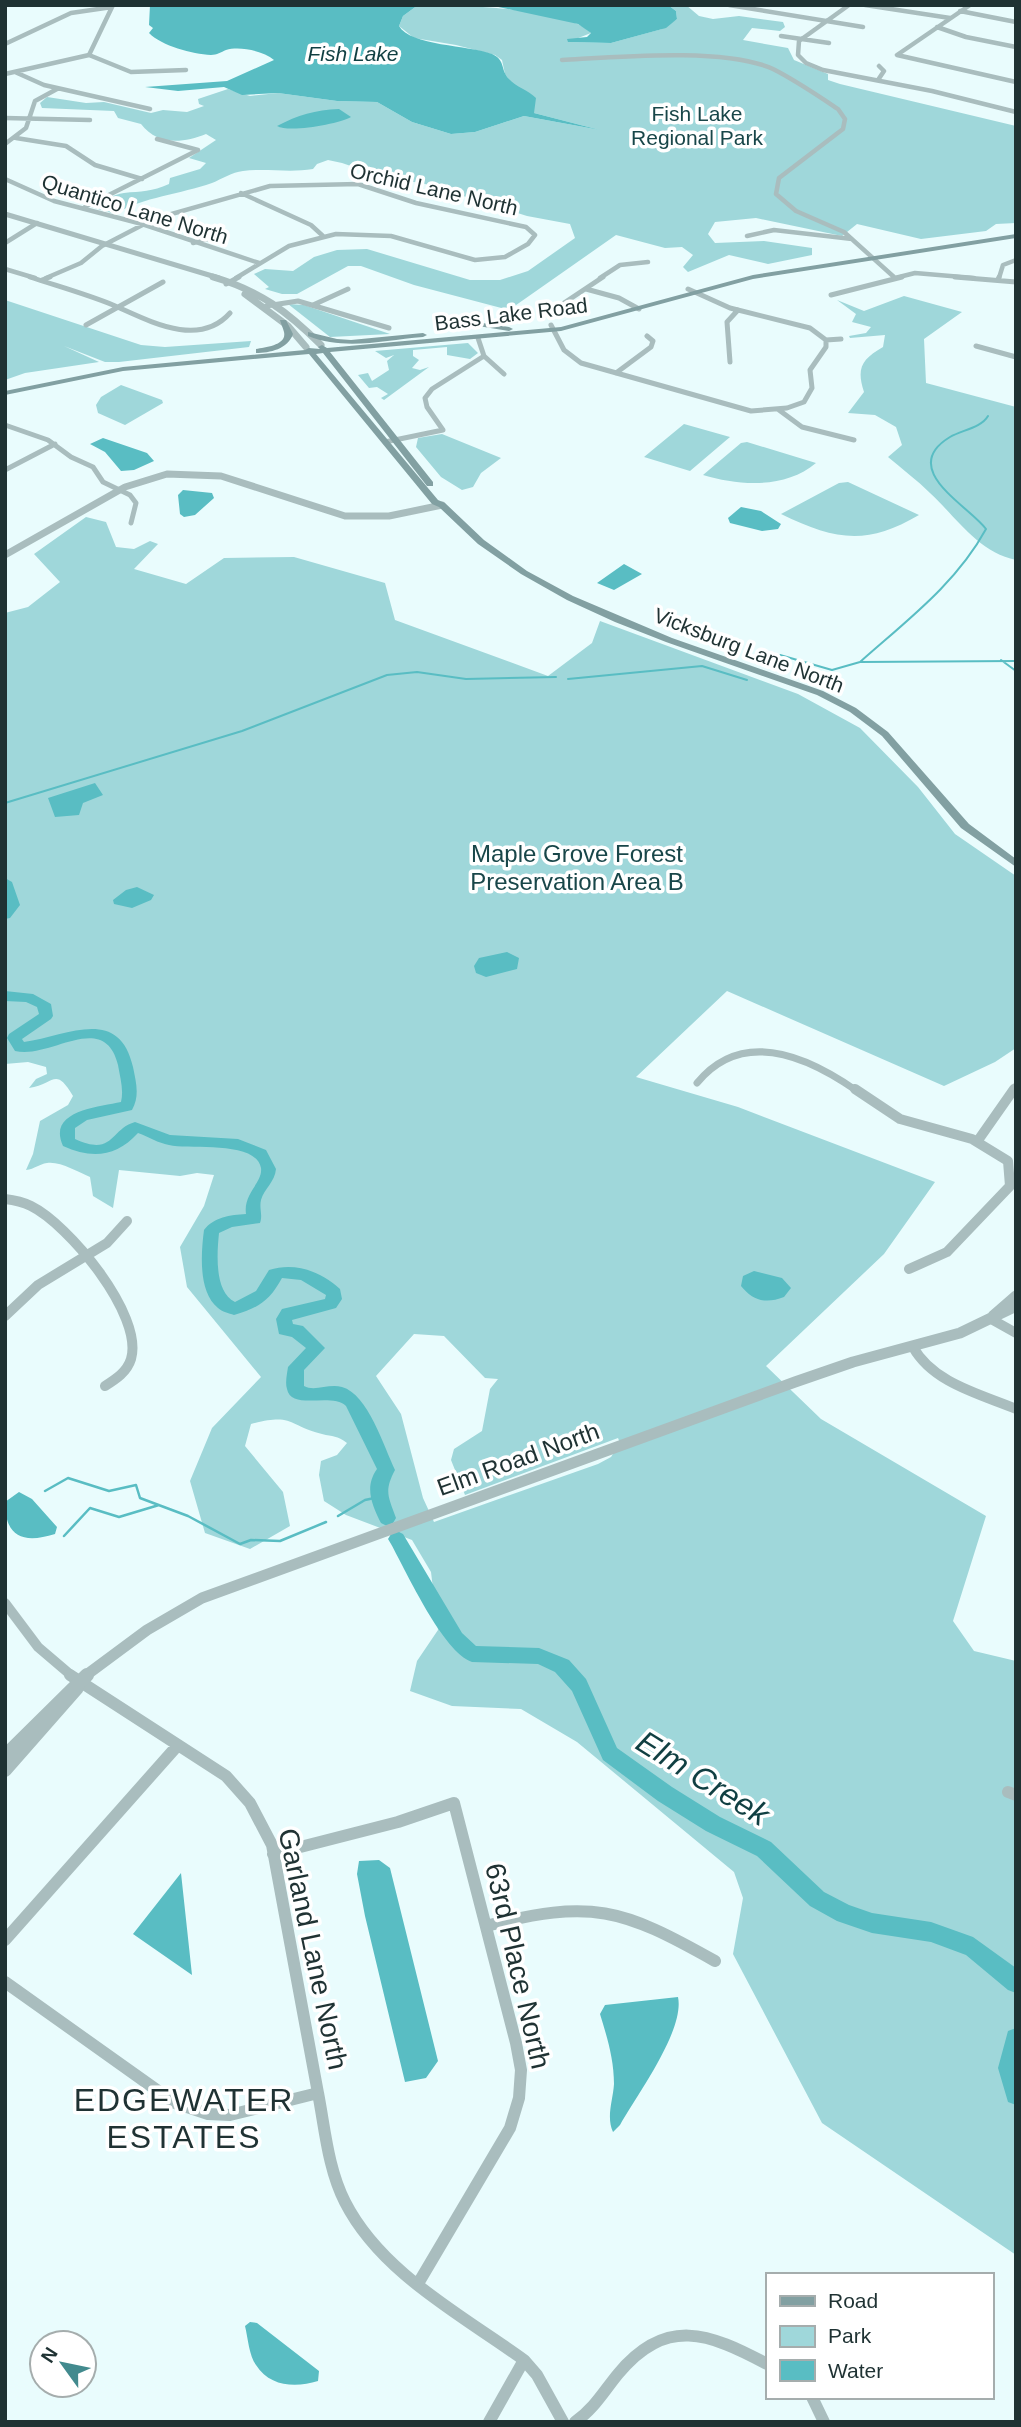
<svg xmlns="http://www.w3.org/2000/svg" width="1021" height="2427" font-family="Helvetica,sans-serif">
  <rect width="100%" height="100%" fill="#e9fcfd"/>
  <!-- green -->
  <path fill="#9fd7da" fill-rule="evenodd" d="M418,5c35,0 150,2 173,28l-23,9 43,1 51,-14 15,-10 -1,-8 -8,-6h18l13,11 14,3 26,-3 44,6 2,5 -5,4 -28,-3 -9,12 45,8 6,12 34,14v6l12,4 176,42v97l-20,1 -10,7 -65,8 -64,-15 -15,12 -86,-18 -41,4 -7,12 7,9 49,-2 48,7v7l-44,9 -39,-9 -41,17 -5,-5 10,-12 -11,-8 -17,1 -49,-13 -107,75 -95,-25 -53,-19h-13l-51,28h-15l-17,-5 4,-2 -15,-13 11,-5 28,2 21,-14 23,-7 30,-1 103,31h30l28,-9 47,-33 -5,-14 -43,-8 -105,-33 -33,-4 -47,-16 -14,-3 -11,4 -4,5c-24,4 -47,-1 -70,2 -11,1 -21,8 -31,12 -31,11 -69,14 -97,31l-24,-7c11,-5 22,-13 33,-14 17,-2 28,-1 45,-9l1,-6 30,-9 6,-6 -17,-5 27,-18 -10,-6c-23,9 -48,12 -65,-10l-23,-6 -4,-7 -72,-3 -2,-5 7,-6 39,6 18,-1 47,11 12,-3 24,2 17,-6 -5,-2 -1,-5 30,-10 22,7 28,-3 59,8 40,1 35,20 39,12 24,-2 49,-16 76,14 -66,-17 -29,-39 -3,-14 -7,-5 -39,-10 -42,-7 -15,-12 4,-10z
    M904,296l58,16 -38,27 2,44 90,24v153c-38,-8 -60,-43 -86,-67 -13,-13 -28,-24 -42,-36l14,-12 -6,-18 -21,-12 -27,-2 16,-21c-8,-24 -2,-33 19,-45l2,-12 -35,3 -1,-2 17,-3 5,-6 -19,-5 4,-8 -19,-14 27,11z
    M5,300l136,45 24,2 86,-6 -2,6 -130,15h-14l-41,-16 35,16 -74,11 -20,7z
    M288,304l16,1 86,29 -60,3z
    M468,343l10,10 -8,6 -23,-4v-8l-34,3v6l6,4 -7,8 8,2 9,-3 -45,33 -3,-2 7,-4 -11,-7 -8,1 -11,-13 10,-2 4,8 17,-11 -2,-9 7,-6 -8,3 -11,-7z
    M121,385l41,15 1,3 -38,22 -27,-12 -2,-8 5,-8z
    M684,424l46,13 -40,34 -46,-14z
    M442,434l59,24 -20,15 -8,14 -11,3 -21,-13 -25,-30 2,-9z
    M747,442l69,21c-31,26 -76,23 -113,12l38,-32z
    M848,482l71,33c-53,31 -84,25 -138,-1l58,-31z
    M86,517l20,5 10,25 18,2 16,-8 8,3 -24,25 52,15 38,-26 70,-1 91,26 10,37 153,56 44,-33 8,-22 198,73 62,34 58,59 37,47 61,42v172l-21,14 -51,24 -217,-95 -91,86 102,30 197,75 -51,72 -118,112 55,53 165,97 -33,105 21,30 42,10v594l-194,-132 -89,-169 10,-56 -9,-26 -157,-130 -56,-33 -69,-3 -42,-15 7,-30 21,-31 -7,-58 -19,-32 -66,-25 -22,-14 -5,-26 2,-14 16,-6 10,-12c-10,-8 -14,-6 -25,-9 -36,-9 -28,-21 -71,-10l-6,22 38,46 7,34 -40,23 -45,-16 -15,-52 22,-53 49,-51 -74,-90 -7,-40 24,-41 10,-31 -17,-2 -17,3 -61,-6 -6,38 -20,-12 -3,-19c-12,-5 -30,-16 -43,-14 -8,1 -12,6 -21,7l7,-16 7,-33 28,-16 5,-9c-18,-30 -18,-12 -44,-8l7,-9 11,-5 -1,-7 -18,-5 -23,2v-451l23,-6 32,-25 -26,-28zM414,1334l30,2 41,42 13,1 -8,10 -8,42 -28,18 -3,11 14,35 153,-57 2,5 -9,14 -13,7 -164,58 -11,-24 -22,-84 -25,-38z"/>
  <!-- water -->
  <path fill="#59bdc3" d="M150,5h268l-15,11 -4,10c11,20 70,19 93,28 14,6 8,16 17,25 7,8 19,11 27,19l-2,15 66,17 -76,-14 -49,16 -24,2 -39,-12 -35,-20 -40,-1 -59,-8 -36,2 -18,-8 -46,4 -33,-4 82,-6 47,-21c-11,-9 -34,-14 -48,-10 -5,2 -9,5 -15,5 -19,-1 -49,-9 -62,-22l4,-5 -4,-3z
    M489,5h179l8,6 1,8 -11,9 -55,15 -43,-1 -1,-3 20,-2 4,-4 -13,-9z
    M339,109l12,8c-12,7 -62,16 -74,9 21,-11 38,-16 62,-17z
    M103,438l44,15 7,8 -20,9 -13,1 -16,-19 -15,-8z
    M183,490l29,3 2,5 -19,17 -11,2 -4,-3 -2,-19z
    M741,507l20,4 20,13 -3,5 -16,2 -32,-8 -2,-5z
    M624,564l18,10 -28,16 -17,-7z
    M95,783l8,12 -20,8 -4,12 -24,2 -7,-19z
    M137,887l17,8 -3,5 -19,8 -18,-4 -1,-4 13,-10z
    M507,952l12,6 -2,11 -31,8 -10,-4 -2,-7 5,-8z
    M754,1271l28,7 9,10 -7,9c-18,7 -31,4 -43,-11l2,-10z
    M19,1492l13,7 25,28 -2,7c-32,10 -50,3 -50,-32z
    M379,1860l11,8 48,193 -12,17 -21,4 -40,-166 -8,-42 2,-13z
    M181,1873l11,102 -59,-41z
    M678,1997c7,33 -41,98 -58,128l-7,7c-7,-15 0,-32 1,-48 0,-25 -7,-47 -14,-70l5,-9z
    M250,2322l7,1 62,48 -1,10c-22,7 -48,6 -62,-16 -7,-9 -8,-27 -11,-39z"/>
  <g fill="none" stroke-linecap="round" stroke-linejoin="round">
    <!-- stream-far1 -->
    <path stroke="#59bdc3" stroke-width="2" d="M780,655l52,15 28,-8 156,-1
      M1001,660l15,11
      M860,662c46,-41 96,-78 126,-133 -17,-23 -89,-60 -36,-92 12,-7 31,-9 38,-21
      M568,679l134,-13 45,14
      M5,803l237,-72 145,-56 30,-3 49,7 90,-2"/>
    <!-- stream -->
    <path stroke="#59bdc3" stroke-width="2.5" d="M45,1491l23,-13 41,13 27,-6 4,13 48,18 52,28 11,-4 29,1 46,-19
      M338,1516l27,-16 14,-3
      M64,1536l26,-28 29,9 40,-12"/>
    <!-- river -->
    <path fill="#59bdc3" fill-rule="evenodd" d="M5,878l7,4 8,23 -10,13 -5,1z
      M5,991l28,3 18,10 2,12 -2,3 -29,20 2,3c43,-6 95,-37 109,25 3,15 7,29 -1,43l-45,10 -12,8v11c39,18 35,-10 60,-17l35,13 68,4 28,11 10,19c-1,13 -12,20 -15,31 -2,9 2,15 -1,23l-28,4 -13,6c-2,20 -5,59 16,69l21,-11 13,-21c26,-8 51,1 71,19l2,10 -6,9 -44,12 1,4 10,2 22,22 -21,22v16c11,6 25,-3 38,1 26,7 42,60 53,83 -11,21 -7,26 1,48l-3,5 -6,3 -6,-3c-9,-18 -17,-36 -4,-54l-31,-63c-14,-14 -55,5 -59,-17 -2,-6 0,-15 1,-22l18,-19 -14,-11 -13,-3 -3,-15 6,-10 43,-10 1,-4 -25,-15 -19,-2c-12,22 -23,30 -48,37 -5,-2 -12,-3 -16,-7 -20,-16 -17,-55 -14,-78 10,-13 26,-15 42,-16 -3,-21 17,-31 15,-46 -5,-28 -71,-18 -92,-23 -11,-2 -20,-8 -31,-12 -22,24 -46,26 -75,13 -16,-35 34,-39 58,-44 3,-12 -1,-25 -3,-37 -14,-56 -68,-5 -103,-14l-8,-13 2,-4 30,-20 -2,-7 -11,-5 -21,-1z
      M397,1531l6,3 59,99 14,13 63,2 30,12 17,19 31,69 55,39 48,30 51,25 53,50 25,13 23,8 59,9 42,15 43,31v25l-8,-3 -42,-35 -35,-13 -59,-9 -35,-12 -27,-15 -53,-50 -51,-25 -48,-30 -55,-41 -31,-69 -17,-19 -17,-8 -66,-2c-29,-10 -65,-89 -81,-118l-3,-5 3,-5z
      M1016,2028v77l-8,-3 -10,-34 10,-37z"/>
    <!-- minor-far4 -->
    <path stroke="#a9bdbe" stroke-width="4.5" d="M113,5l-24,50 42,17 55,-2
      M729,5l134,22
      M849,5l-50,36 -1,14 8,8 17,7 109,21 84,21
      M865,5l85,13
      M970,5l-73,50 119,27
      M960,11l56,11
      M937,27l29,10 50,10
      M781,36l48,7
      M5,44l66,-31 41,-6
      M562,60c54,-3 163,-13 211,9 22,11 44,26 65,40l7,10 -2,10 -64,49 -3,16 20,17 48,21 50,45
      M15,72l29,13 106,24
      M5,74l84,-19
      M878,80l6,-9 -5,-5
      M5,118l85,2
      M16,138l50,8 29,19 47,14
      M157,139l41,11
      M5,144l21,-16 9,-27 22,-12
      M5,179l49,22 88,23 117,39
      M241,193l70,32 12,11
      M85,207l113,-57
      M747,236l27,-6 78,9
      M5,243l32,-20
      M193,243l34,-9
      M5,269l30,9
      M46,278l35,-15 21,-17 52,-27 116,-33 88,-2 58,19 110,24 9,8 -7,9 -23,13 -30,3 -84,-24 -55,-2 -47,12 -53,32
      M600,278l20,-13 28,-3
      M895,278l20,-5 59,5
      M999,278l4,-13 13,-5"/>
    <!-- minor-far3 -->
    <path stroke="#a9bdbe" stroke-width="5" d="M30,277c27,9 56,17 83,28 35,15 85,44 117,8
      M955,277l61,5
      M42,280l8,-3
      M998,280l1,-3
      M226,284l13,-7
      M586,289l33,9 20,11
      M688,289l42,19 80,20 16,12
      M831,295l71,-18
      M564,303l39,-26
      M313,305l35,-16
      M266,306l32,-5 91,27
      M86,325l77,-43
      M551,325l13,25 17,13 170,48 36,-3 17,-6 8,-14 -2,-18 16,-23v-7
      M826,340l15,-1
      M976,346l40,11
      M484,356l20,18
      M730,362l-3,-40 11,-12
      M616,373l35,-26 2,-6 -6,-5
      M779,410l23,17 52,13
      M5,425l43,15 23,17 22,10 10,15 27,13 6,8 -5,20
      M385,442l58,-12 -16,-23 -2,-9 7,-9 52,-33 -6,-18
      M5,470l50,-26"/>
    <!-- minor-far2 -->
    <path stroke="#a9bdbe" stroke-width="7" d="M697,1083c45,-55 110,-27 160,8
      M1013,1091l3,-5"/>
    <!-- minor-far1 -->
    <path stroke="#a9bdbe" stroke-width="10" d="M855,1089l45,30 72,20 36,22 2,25 -63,66 -38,17
      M979,1139l35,-50
      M5,1199c9,1 18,3 26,7 37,18 113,109 100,153 -4,13 -15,20 -26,27
      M5,1316l33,-31 69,-42 20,-22
      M991,1319l25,14
      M913,1347c20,36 67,47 103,62
      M5,1603l33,44 34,29"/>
    <!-- minor -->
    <path stroke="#a9bdbe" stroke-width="12" d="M70,1675l156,101 24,27 22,42 46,248
      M1008,1792l8,3
      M273,1854l125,-32 56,-19 62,240 5,27 -2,28 -9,30 -91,154
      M486,1926c106,-27 135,-18 229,35
      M5,1940l173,-195
      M5,1982l170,121 33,11 22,1 88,-22c7,36 10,76 27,109 36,71 117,113 179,158l13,15 26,47
      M812,2397l12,25
      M489,2422l35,-62
      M575,2422c19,-13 29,-31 43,-48 48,-58 91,-41 149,-10"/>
    <!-- tertiary-far3 -->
    <path stroke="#a9bdbe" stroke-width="5" d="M5,214l214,64"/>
    <!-- tertiary-far2 -->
    <path stroke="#a9bdbe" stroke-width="7" d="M213,277c46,13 75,35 108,68
      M245,294l43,32 18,21
      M5,555l120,-68 42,-13 54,2 124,40h44l53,-11"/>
    <!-- tertiary-far1 -->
    <path stroke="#a9bdbe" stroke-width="11" d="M993,1316l23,-20
      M85,1676l62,-46 55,-32 593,-216 58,-20 107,-29 56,-27"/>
    <!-- tertiary -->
    <path stroke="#a9bdbe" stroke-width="14" d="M5,1756l82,-81
      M5,1770l72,-82"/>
    <!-- secondary -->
    <path fill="#82a0a2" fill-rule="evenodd" d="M1016,234v4l-263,41 -192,52 -231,21 103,130v4h-6l-104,-133 -7,1 122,146 7,3 39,37 43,31 46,25 99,42 151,53 33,17 32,24 81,92 47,35v8l-55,-39 -79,-92 -32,-24 -33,-17 -151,-53 -51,-20 -48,-22 -46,-26 -43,-30 -39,-37 -7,-3 -123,-150 -186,17 -118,24v-4l118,-24 182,-17 4,-2 11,1 -2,-2 4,-2 5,3 234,-21 192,-52z
      M280,320h6l7,14c-5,15 -23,19 -37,19v-4c10,-2 31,-4 28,-17 -1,-4 -3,-8 -4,-12z
      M469,321l40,6 4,2 -4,2 -37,-6 -4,-2z
      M308,332l29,7 14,1 72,-7 4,2 -4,2c-39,3 -77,14 -115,-1z"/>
  </g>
  <g text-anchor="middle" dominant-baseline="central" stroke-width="7" stroke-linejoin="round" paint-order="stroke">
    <!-- far-water labels -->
    <g font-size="21" font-style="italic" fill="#103f42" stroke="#fff">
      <text x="353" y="53">Fish Lake</text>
    </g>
    <!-- far-park labels -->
    <g font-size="21" fill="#184649" stroke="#fff">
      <text x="697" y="113">Fish Lake<tspan x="697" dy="24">Regional Park</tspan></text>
    </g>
    <!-- far-street labels -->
    <g font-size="21" fill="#1f3233" stroke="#fff">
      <text transform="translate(434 189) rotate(13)">Orchid Lane North</text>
      <text transform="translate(135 209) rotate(17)">Quantico Lane North</text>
      <text transform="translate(511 314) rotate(-7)">Bass Lake Road</text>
      <text transform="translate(749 650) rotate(21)">Vicksburg Lane North</text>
    </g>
    <!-- park labels -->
    <g font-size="24" fill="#184649" stroke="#fff">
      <text x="577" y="853">Maple Grove Forest<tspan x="577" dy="28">Preservation Area B</tspan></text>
    </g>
    <!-- street labels -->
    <g font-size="24" fill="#1f3233" stroke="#fff">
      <text transform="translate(518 1459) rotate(-20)">Elm Road North</text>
    </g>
    <!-- near-street labels -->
    <g font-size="28" fill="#1f3233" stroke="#fff">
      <text transform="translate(313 1949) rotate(78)">Garland Lane North</text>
      <text transform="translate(518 1966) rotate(77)">63rd Place North</text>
    </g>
    <!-- near-water labels -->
    <g font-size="32" font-style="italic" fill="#103f42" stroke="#fff">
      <text transform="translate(703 1778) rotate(32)">Elm Creek</text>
    </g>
    <!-- near-neighbourhood labels -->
    <g font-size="32" letter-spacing="2" fill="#1f3233" stroke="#fff">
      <text x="184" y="2100">EDGEWATER<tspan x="184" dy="37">ESTATES</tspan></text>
    </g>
  </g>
  <!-- border -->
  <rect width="1021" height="2427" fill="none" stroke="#1f3233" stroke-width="14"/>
  <!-- legend -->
  <rect x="766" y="2273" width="228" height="126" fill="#ffffff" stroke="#a5adad" stroke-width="2"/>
  <rect x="780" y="2296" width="35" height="10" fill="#82a0a2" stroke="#a5adad" stroke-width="2"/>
  <text x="828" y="2308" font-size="21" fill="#1f3233">Road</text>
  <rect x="780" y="2326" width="35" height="21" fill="#9fd7da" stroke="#a5adad" stroke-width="2"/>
  <text x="828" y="2343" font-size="21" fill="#1f3233">Park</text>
  <rect x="780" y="2360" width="35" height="21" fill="#59bdc3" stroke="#a5adad" stroke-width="2"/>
  <text x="828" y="2378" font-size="21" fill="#1f3233">Water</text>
  <!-- north arrow -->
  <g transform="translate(63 2364) rotate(303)"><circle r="33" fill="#ffffff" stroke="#a5adad" stroke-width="2"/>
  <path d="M0-5L12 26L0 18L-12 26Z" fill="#428a8e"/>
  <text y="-10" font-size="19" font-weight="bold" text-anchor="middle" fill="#1f3233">N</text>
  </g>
</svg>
